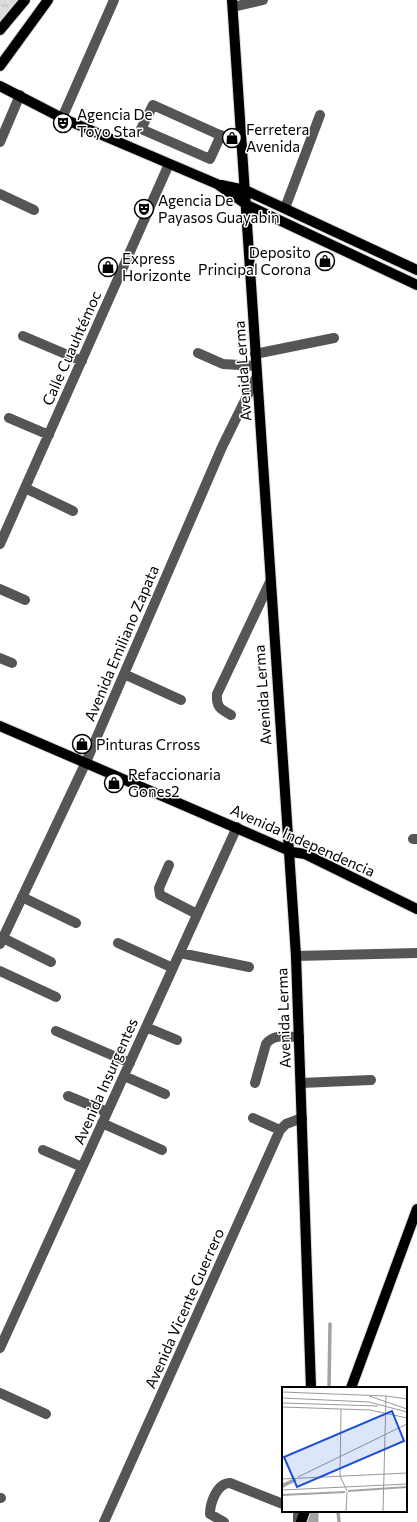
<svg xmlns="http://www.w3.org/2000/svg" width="417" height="1522" font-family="Commissioner,sans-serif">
  <defs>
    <pattern id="park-tufts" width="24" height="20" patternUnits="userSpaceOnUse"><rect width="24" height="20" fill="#dcdcdc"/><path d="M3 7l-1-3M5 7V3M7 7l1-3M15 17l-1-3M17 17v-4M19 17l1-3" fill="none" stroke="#bbb"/></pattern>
  </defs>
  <rect width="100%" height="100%" fill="#fff"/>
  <!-- park -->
  <path fill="url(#park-tufts)" d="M0,0h20l-20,23z"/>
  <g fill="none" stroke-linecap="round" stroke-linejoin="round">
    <!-- stream -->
    <path stroke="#a3a3a3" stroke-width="3.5" d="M329,1388l1,-64
      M338,1511l1,11"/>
    <!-- canal -->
    <path stroke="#a3a3a3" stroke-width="11" d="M313,1511v11"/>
    <!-- major casing -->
    <g stroke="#dbdbdb" stroke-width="12">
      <path id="major" d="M232,0l64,956 15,432
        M0,30l25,-30
        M0,66l48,-66
        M0,86l62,32 155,66 30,21 170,80
        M221,185l24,5 172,80
        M0,726l292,126 13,2 112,55
        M351,1388l66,-179
        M301,1522l4,-11"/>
    </g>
    <!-- minor -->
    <path stroke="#555" stroke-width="10" d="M233,7l30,-7
      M62,118l52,-118
      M221,135l-11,24 -69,-30 12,-24 89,40
      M0,142l20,-47
      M0,194l34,16
      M285,208l35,-93
      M23,336l59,25
      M198,353l25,11 33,2
      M255,354l79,-16
      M9,418l40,17
      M25,488l48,23
      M0,544l169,-380
      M0,589l25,11
      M0,658l12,5
      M124,674l57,26
      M231,715c-11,-6 -15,-8 -14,-21l53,-112
      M413,839h4
      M169,865l-10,23 1,7 37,19
      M22,897l54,26
      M3,938l48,24
      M118,943l55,25
      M0,944l86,-182 136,-315 35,-71
      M180,953l69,14
      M296,956l121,-3
      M0,971l56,26
      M146,1027l31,13
      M56,1031l74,32
      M124,1076l41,18
      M255,1083l11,-39c8,-11 21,-7 33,-7
      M301,1083l70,-3
      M68,1096l39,16
      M253,1118l27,12
      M102,1123l60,27
      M43,1150l39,17
      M0,1348l237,-521
      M0,1393l46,21
      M0,1498h1
      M298,1511v11
      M104,1522l176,-392 6,-6 16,-6
      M224,1522l-14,-8c0,-11 7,-31 20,-31l53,21"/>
    <!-- major -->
    <use href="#major" stroke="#000" stroke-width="10"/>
  </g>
  <!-- icons -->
  <defs>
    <g id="theatre-ring" transform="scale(1)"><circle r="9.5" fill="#fff" stroke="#000" stroke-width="1.5"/><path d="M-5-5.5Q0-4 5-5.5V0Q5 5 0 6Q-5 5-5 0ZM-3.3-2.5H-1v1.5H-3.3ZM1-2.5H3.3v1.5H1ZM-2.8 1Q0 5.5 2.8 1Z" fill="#000"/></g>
    <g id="shop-ring" transform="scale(1)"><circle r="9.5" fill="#fff" stroke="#000" stroke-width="1.5"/><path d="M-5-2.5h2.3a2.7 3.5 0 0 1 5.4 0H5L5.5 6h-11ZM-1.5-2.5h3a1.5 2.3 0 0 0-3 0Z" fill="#000"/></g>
  </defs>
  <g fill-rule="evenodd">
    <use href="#theatre-ring" x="63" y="123"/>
    <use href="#shop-ring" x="232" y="138"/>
    <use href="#theatre-ring" x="144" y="209"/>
    <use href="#shop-ring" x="325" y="261"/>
    <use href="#shop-ring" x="108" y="267"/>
    <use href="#shop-ring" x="82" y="744"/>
    <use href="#shop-ring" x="114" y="783"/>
  </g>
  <g text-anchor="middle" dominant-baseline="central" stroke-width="3" stroke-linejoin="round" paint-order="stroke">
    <!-- poi labels -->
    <g font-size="15" fill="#000" stroke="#fff" text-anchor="start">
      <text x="77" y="114">Agencia De<tspan x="77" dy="17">Toyo Star</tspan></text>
      <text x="246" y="129">Ferretera<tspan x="246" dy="17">Avenida</tspan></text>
      <text x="158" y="200">Agencia De<tspan x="158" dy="17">Payasos Guayabin</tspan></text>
      <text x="311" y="252" text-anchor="end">Deposito<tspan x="311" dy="17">Principal Corona</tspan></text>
      <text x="122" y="258">Express<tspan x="122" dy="17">Horizonte</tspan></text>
      <text x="96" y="744">Pinturas Crross</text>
      <text x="128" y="774">Refaccionaria<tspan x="128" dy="17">Gones2</tspan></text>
    </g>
    <!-- street labels -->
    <g font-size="15" fill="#000" stroke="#fff">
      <text transform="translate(71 348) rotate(-66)">Calle Cuauhtémoc</text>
      <text transform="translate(242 371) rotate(-94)">Avenida Lerma</text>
      <text transform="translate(121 643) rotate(-67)">Avenida Emiliano Zapata</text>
      <text transform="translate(262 695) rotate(-94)">Avenida Lerma</text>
      <text transform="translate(303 840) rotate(24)">Avenida Independencia</text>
      <text transform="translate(283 1018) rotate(-92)">Avenida Lerma</text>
      <text transform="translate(105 1081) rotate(-66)">Avenida Insurgentes</text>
      <text transform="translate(184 1308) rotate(-66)">Avenida Vicente Guerrero</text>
    </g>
  </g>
  <!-- overview -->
  <g transform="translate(282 1387)">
    <rect width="125" height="125" fill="#fff"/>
    <path fill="none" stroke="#a3a3a3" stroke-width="2" d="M0,98l11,-5M0,100l14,-7M66,104l59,-4M0,108l63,-3"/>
    <path fill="none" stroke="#999" stroke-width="1" d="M0,5l104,4 21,3M87,9l38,13M0,11l87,4 38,10M0,16l96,3M0,20l88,3 37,8M59,22l-1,67 7,15M16,90l109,-53M0,92l125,-6M0,103l125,-6M64,125l1,-20M101,125l3,-116"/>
    <path fill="#1d4ed8" fill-opacity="0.15" stroke="#1d4ed8" stroke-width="2" d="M110,24l12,30 -107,46 -13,-30z"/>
    <rect width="125" height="125" fill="none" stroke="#000" stroke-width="2"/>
  </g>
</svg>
